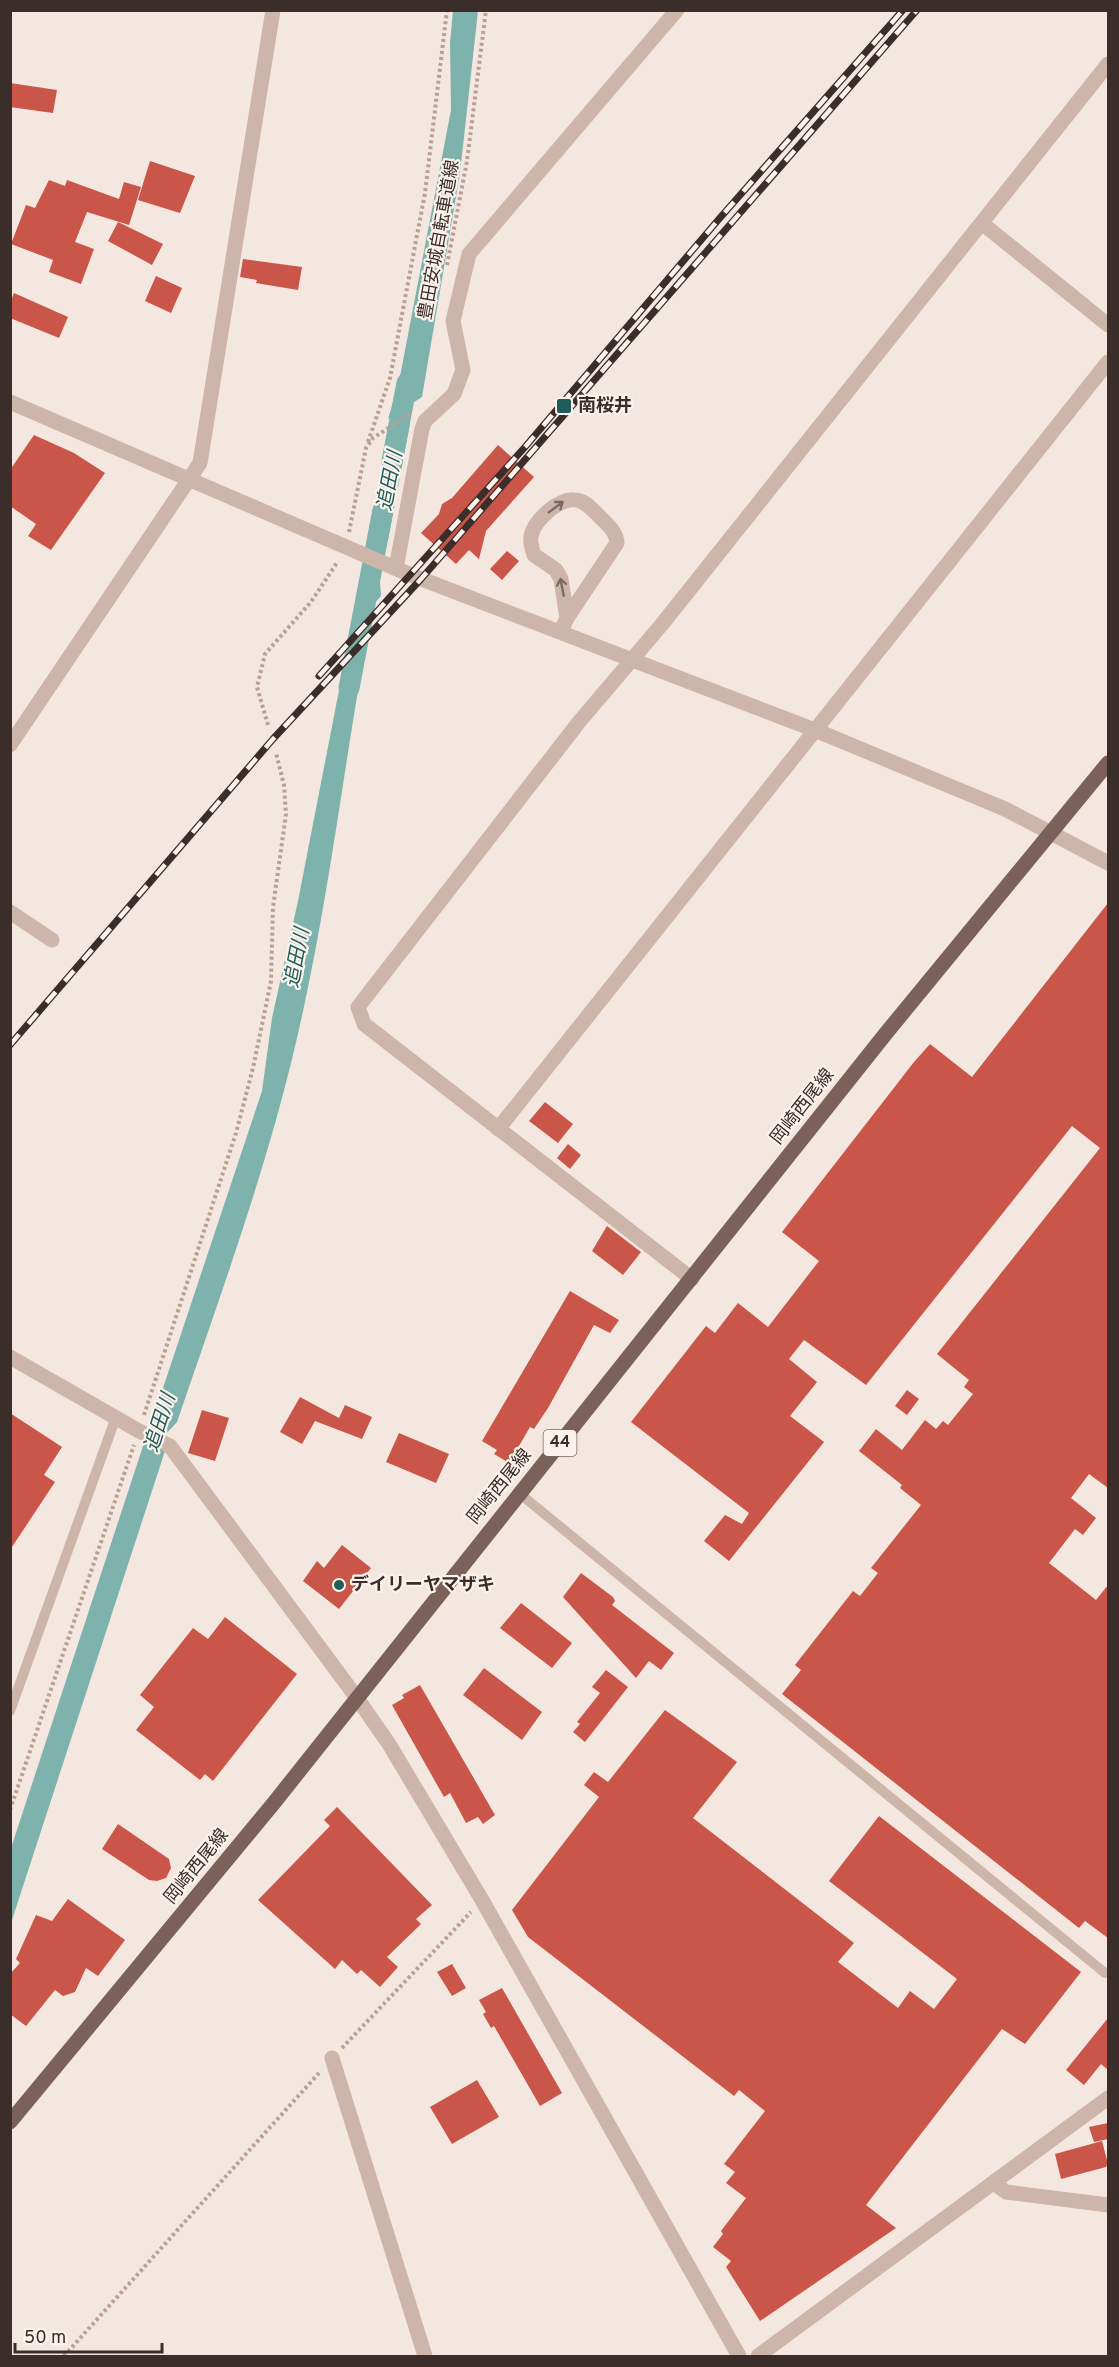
<svg xmlns="http://www.w3.org/2000/svg" width="1119" height="2367" font-family="Overpass,'Noto Sans JP',sans-serif">
  <rect width="100%" height="100%" fill="#f4e7df"/>
  <!-- water -->
  <path fill="#7db2ad" d="M453,11h25l-18,162 -38,224 -34,22 10,-32 53,-277 -1,-67z
    M410,424l-22,116 -19,-8 20,-93z
    M363,579l17,3 1,14 -23,26z
    M365,649c-24,137 -40,276 -73,410 -30,123 -74,243 -115,363l-13,14 -14,-9 112,-336 10,-73 26,-117 44,-226z
    M145,1440l20,11 -154,472v-75z"/>
  <g fill="none" stroke-linecap="round" stroke-linejoin="round">
    <!-- canal -->
    <path stroke="#7db2ad" stroke-width="21" d="M392,461l15,-78
      M349,688l34,-178"/>
  </g>
  <!-- building -->
  <path fill="#c95648" d="M10,83l47,7 -4,23 -43,-6z
    M150,161l45,15 -15,37 -42,-13z
    M49,180l16,6 2,-6 52,19 5,-17 17,5 -12,38 -42,-13 -12,30 19,7 -13,35 -32,-12 4,-12 -42,-16 15,-39 9,3z
    M118,222l45,22 -11,21 -44,-24z
    M243,259l59,8 -4,23 -42,-7 1,-3 -17,-3z
    M156,276l26,12 -11,25 -26,-12z
    M14,293l54,24 -9,21 -49,-20v-15z
    M34,435l40,18 31,20 -54,77 -23,-14 8,-12 -26,-18v-36z
    M498,445l36,32 -48,54 -7,28 -10,-9 -13,14 -35,-31 18,-19 3,-10 10,-6z
    M507,551l12,10 -17,19 -12,-11z
    M1108,903v585l-19,-14 -18,24 25,20 -13,17 -8,-6 -26,34 47,37 12,-15v353l-23,-17 -6,7 -297,-234 19,-24 -6,-5 58,-74 7,5 18,-23 -7,-5 50,-63 -21,-17 2,-3 -43,-34 17,-22 26,21 23,-30 11,9 7,-8 5,4 25,-31 -9,-7 5,-7 -32,-26 163,-206 -28,-22 -206,259 -62,-45 -15,19 28,23 -27,34 34,26 -95,119 -25,-20 21,-26 17,9 7,-11 -118,-91 75,-96 9,7 23,-30 30,24 51,-66 -37,-29 132,-170 16,-18 42,33z
    M545,1102l28,22 -15,19 -29,-22z
    M568,1144l13,11 -11,14 -13,-11z
    M607,1226l34,26 -18,23 -31,-24z
    M570,1291l49,29 -9,13 -16,-8 -46,83 -14,21 -4,-2 -21,36 -15,-9 3,-4 -15,-9z
    M907,1390l12,9 -12,16 -12,-9z
    M300,1397l39,21 6,-13 27,12 -10,22 -47,-18 -13,23 -22,-12z
    M202,1410l27,8 -14,43 -27,-8z
    M10,1413l52,34 -18,28 11,7 -45,68z
    M399,1433l50,21 -13,29 -50,-21z
    M342,1545l29,23 -32,41 -36,-28 14,-20 7,7z
    M581,1573l32,24 2,4 -3,4 62,48 -13,17 -12,-9 -13,17 -73,-81z
    M521,1603l51,40 -20,25 -52,-40z
    M225,1617l72,57 -84,107 -8,-7 -5,6 -64,-50 18,-23 -14,-12 53,-67 15,11z
    M484,1668l58,44 -20,28 -59,-45z
    M606,1670l22,17 -43,55 -12,-10 7,-8 -3,-2 23,-29 -8,-6z
    M420,1685l75,130 -12,9 -5,-7 -12,6 -16,-30 -6,4 -52,-92 12,-7 -2,-3z
    M665,1710l72,52 -44,56 161,125 -16,19 60,46 12,-17 24,18 23,-30 -128,-98 50,-65 202,156 -56,72 -23,-15 -136,176 30,23 -136,93 -34,-54 5,-6 -18,-14 10,-13 -2,-3 25,-33 -20,-15 9,-11 -11,-8 41,-53 -26,-21 -5,6 -206,-159 -16,-27 87,-113 -15,-12 10,-13 14,10z
    M337,1807l95,98 -16,14 5,5 -34,33 11,10 -18,20 -19,-17 -4,4 -15,-14 -7,9 -77,-69 72,-74 -6,-6z
    M118,1824l51,35 2,9 -5,10 -9,3 -8,-1 -47,-31z
    M68,1899l57,41 -27,36 -12,-8 -11,24 -12,4 -8,-6 -29,36 -16,-12v-40l10,-11 -4,-4 20,-44 16,6z
    M452,1964l14,24 -14,8 -15,-24z
    M502,1988l60,105 -22,13 -46,-80 -3,2 -8,-14 3,-2 -7,-12z
    M1108,2018v52l-7,-6 -17,21 -18,-15z
    M477,2080l22,37 -47,27 -22,-37z
    M1108,2123v16l-14,3 -5,-15z
    M1102,2141l6,23 -2,3 -45,12 -6,-25z"/>
  <g fill="none" stroke-linecap="round" stroke-linejoin="round">
    <!-- path -->
    <path stroke="#b99f94" stroke-width="4" stroke-dasharray="3 3" stroke-linecap="butt" d="M447,265l20,-104 19,-151
      M368,442l22,-64 35,-185 22,-183
      M349,532l17,-84 7,-10 37,-24
      M268,725l-11,-38 8,-33 46,-52 27,-41
      M144,1415l92,-282 17,-65 18,-87 2,-74 13,-93 -2,-29 -8,-32
      M10,1810l124,-365
      M342,2048l129,-136
      M64,2356l255,-283"/>
    <!-- service -->
    <path stroke="#cdb5aa" stroke-width="10" d="M519,1493l586,480
      M10,1711l106,-294"/>
    <!-- minor -->
    <path stroke="#cdb5aa" stroke-width="15" d="M983,224l125,101
      M396,568l26,-139 3,-8 29,-27 9,-24 -10,-49 16,-67 208,-244
      M561,631l6,-13 -6,-39 -5,-9 -22,-15c-2,-6 -4,-13 -3,-19 3,-16 29,-39 45,-36 11,1 19,13 27,20 7,7 13,12 14,23l-50,75
      M10,745l190,-282 73,-453
      M1053,834l55,29
      M10,912l42,28
      M498,1129l610,-767
      M692,1279l-328,-255 -6,-17 221,-285 84,-99 445,-559
      M10,1357l129,74 31,15 187,252
      M332,2058l93,298
      M994,2183l12,9 102,13
      M758,2356l350,-258"/>
    <!-- tertiary -->
    <path stroke="#cdb5aa" stroke-width="15" d="M10,402l401,173 404,155 190,79 48,25
      M357,1698l32,46 93,156 257,456"/>
    <!-- primary -->
    <path stroke="#7c615b" stroke-width="15" d="M10,2122l263,-318 614,-772 221,-269"/>
    <!-- rail casing -->
    <g stroke="#3a2d2a" stroke-width="7">
      <path id="rail" d="M319,676l206,-229 194,-228 184,-209
        M10,1045l263,-306 148,-160 496,-569"/>
    </g>
    <!-- rail -->
    <use href="#rail" stroke="#fbf2ec" stroke-width="4.5" stroke-dasharray="14" stroke-linecap="butt"/>
  </g>
  <!-- one-way arrows -->
  <defs><path id="oneway-shaft" d="M-6 0H5M1.5-3L5.5 0L1.5 3" fill="none" stroke-width="1.6" stroke-linecap="round" stroke-linejoin="round" transform="scale(1.5)"/></defs>
  <g stroke="#7c6a64">
    <use href="#oneway-shaft" transform="translate(556 507) rotate(-37)"/>
    <use href="#oneway-shaft" transform="translate(562 587) rotate(-101)"/>
  </g>
  <!-- markers -->
  <g fill="#1e5d59" stroke="#fbf2ec" stroke-width="2">
    <rect x="556" y="398" width="16" height="16" rx="3"/>
    <circle cx="339" cy="1585" r="6"/>
  </g>
  <g text-anchor="middle" dominant-baseline="central" stroke-width="4.5" stroke-linejoin="round" paint-order="stroke">
    <!-- shield labels -->
    <rect fill="#fbf2ec" stroke="#746864" stroke-width="1.5" x="543.5" y="1430" width="33" height="26" rx="4.5"/>
    <g font-size="16" font-weight="bold" fill="#3a2d2a">
      <text x="560" y="1443">44</text>
    </g>
    <!-- street labels -->
    <g font-size="18" fill="#3a2d2a" stroke="#fbf2ec">
      <text transform="translate(440 240) rotate(-80)">豊田安城自転車道線</text>
      <text transform="translate(803 1107) rotate(-52)">岡崎西尾線</text>
      <text transform="translate(500 1487) rotate(-51)">岡崎西尾線</text>
      <text transform="translate(197 1867) rotate(-51)">岡崎西尾線</text>
    </g>
    <!-- poi labels -->
    <g font-size="18" font-weight="bold" fill="#3a2d2a" stroke="#fbf2ec" text-anchor="start">
      <text x="578" y="406">南桜井</text>
      <text x="351" y="1585">デイリーヤマザキ</text>
    </g>
    <!-- water labels -->
    <g font-size="20" font-style="italic" fill="#1e5d59" stroke="#fbf2ec">
      <text transform="translate(391 481) rotate(-79)">追田川</text>
      <text transform="translate(298 958) rotate(-79)">追田川</text>
      <text transform="translate(161 1423) rotate(-72)">追田川</text>
    </g>
  </g>
  <!-- border -->
  <rect width="1119" height="2367" fill="none" stroke="#3a2d2a" stroke-width="24"/>
  <!-- scale -->
  <path d="M15 2343v9h147v-9" fill="none" stroke="#3a2d2a" stroke-width="3"/>
  <text x="24" y="2343" font-size="18" fill="#3a2d2a" stroke="#fbf2ec" stroke-width="4.5" paint-order="stroke">50 m</text>
</svg>
